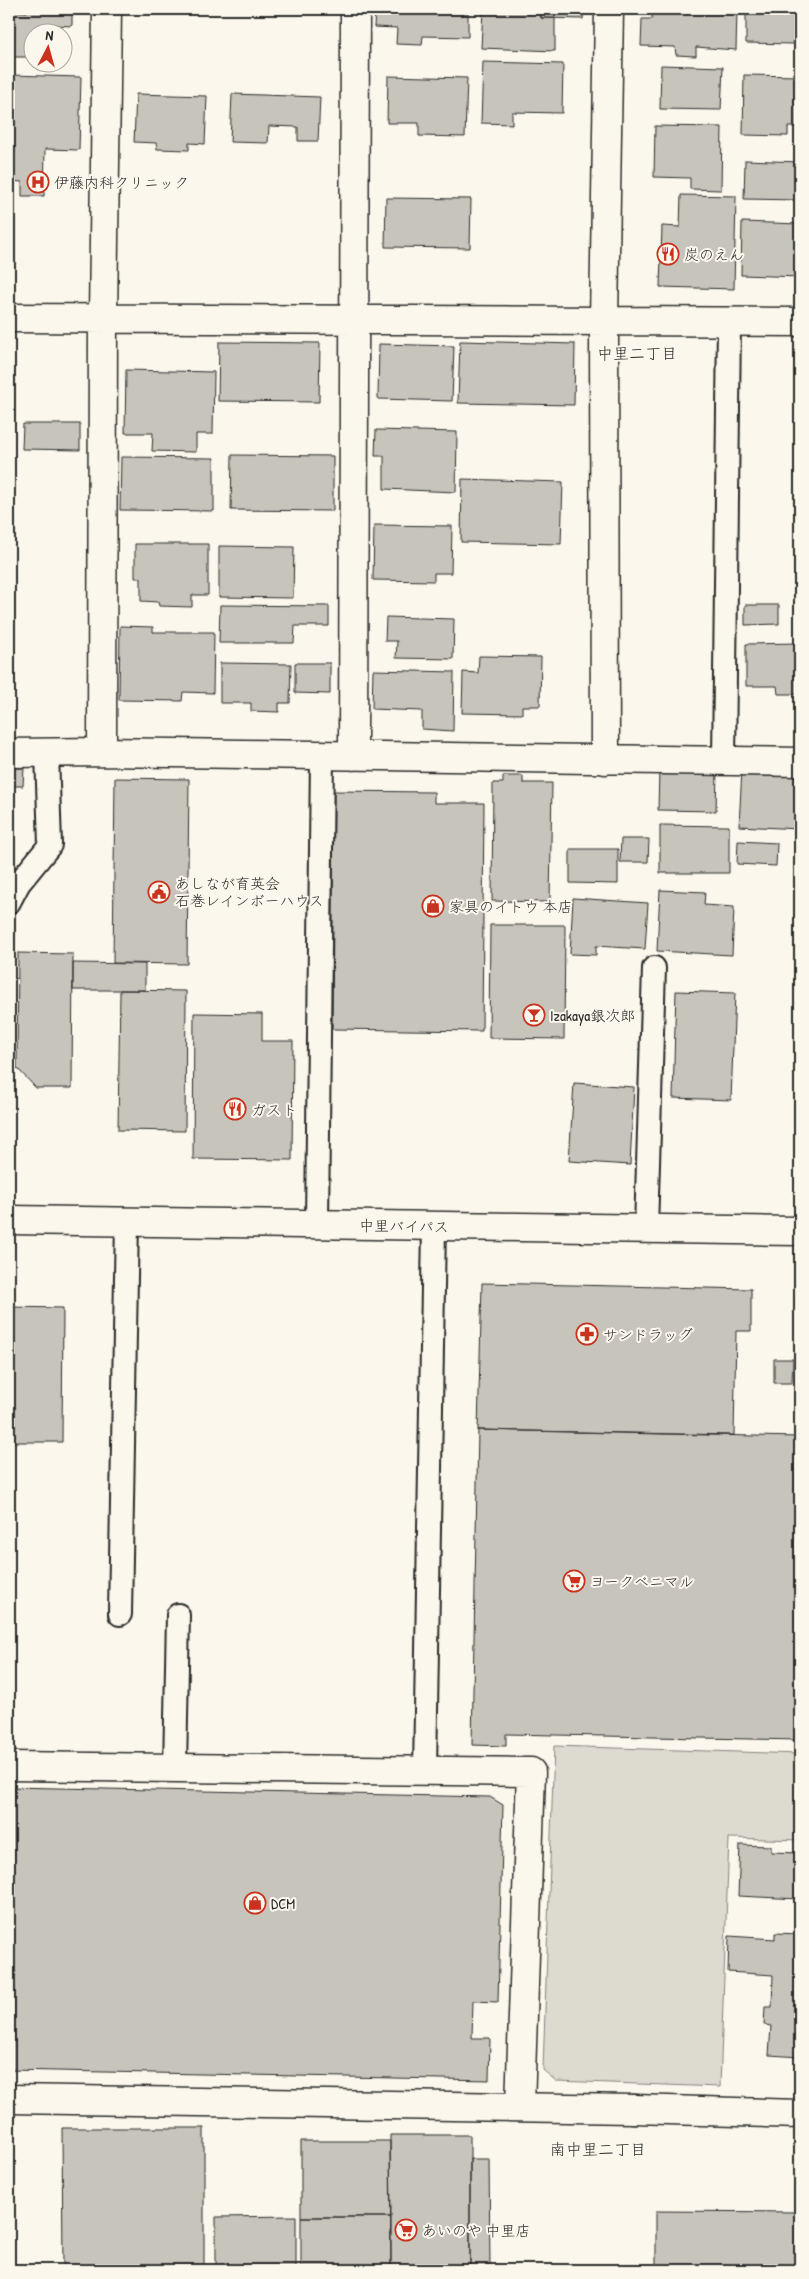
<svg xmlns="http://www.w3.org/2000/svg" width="809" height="2279" font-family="'Patrick Hand','Klee One',sans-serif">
  <rect width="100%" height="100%" fill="#fbf7ec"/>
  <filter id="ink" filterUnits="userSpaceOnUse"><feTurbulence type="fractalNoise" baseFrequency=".02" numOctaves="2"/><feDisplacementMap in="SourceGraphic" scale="10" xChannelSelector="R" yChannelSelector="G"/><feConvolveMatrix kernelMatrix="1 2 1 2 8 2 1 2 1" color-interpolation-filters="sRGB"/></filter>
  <g filter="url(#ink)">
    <!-- green -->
    <path fill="#dddad0" stroke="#84827e" d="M554,1746l246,8v86l-71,-2 -9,249 -164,-6 -13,-11z"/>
    <!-- building -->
    <path fill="#c7c4bc" stroke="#2b2b2b" d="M9,9h3v2l15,1v-3h45v17l-18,-1v7h-22v25h-23z
      M375,9h93v28l-45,-1 -1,9 -26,-1 1,-16 -23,-1z
      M483,9h58v9h14v33l-74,-3z
      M541,9h43l-1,10 -42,-1z
      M652,9h85l-1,41 -40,-3v9l-20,-1 -1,-8 -34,-1 1,-27h10z
      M746,9h54v22h-6v13l-48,-1z
      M483,62l80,2 -1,49 -50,-1v12l-31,-1z
      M661,65l62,2 -2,43 -61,-1z
      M9,75l72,2 -2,73 -34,-1 -1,47h-22v-14l-13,-1z
      M744,75l56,1v51h-12v9l-45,-1z
      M388,76l79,2 -2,59 -46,-1v-13h-32z
      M136,94l71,2 -2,48 -16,-1v7l-32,-1 -1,-6 -22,-1z
      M232,94l88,3 -2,44h-20v-14l-29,-1 -1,17 -38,-1z
      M655,126l67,1 -1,63 -31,-1v-11l-36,-1z
      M745,160l55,2v38l-56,-1z
      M681,195l55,1 -2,93 -74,-2 2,-61 18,1z
      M386,198l85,1 -1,49 -85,-1z
      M742,222l58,2v53l-59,-2z
      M460,341l115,3 -1,61 -116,-2z
      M219,342l101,1 -1,59 -101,-1z
      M379,344l75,2 -2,55 -74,-2z
      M126,370l88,2 -1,62h-17v18l-44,-1 1,-18h-28z
      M23,424h57v26l-58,-1z
      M376,430l81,2 -1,60 -72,-3v-33h-9z
      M232,455l101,1v55l-102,-1z
      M121,457l93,1v53l-94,-1z
      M462,479l101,3 -2,62 -100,-2z
      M374,525l78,1 -1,47h-17v8l-61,-1z
      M135,544h73v51h-16v12l-33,-1 -1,-4 -17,-1v-23h-6z
      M219,546l75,1 -1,51 -74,-1z
      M220,605l109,1v20h-34l-1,17h-75z
      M745,605h34v19l-34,1z
      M386,617l68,2 -1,40 -57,-1 1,-17h-12z
      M120,626l33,1v5h61l-1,61 -30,-1 -1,9 -63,-1z
      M800,643l-1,51h-21l-1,-8h-31v-42z
      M479,656l62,1 -1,49h-18v8l-60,-1 1,-41 15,1z
      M220,663l71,1 -1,39h-11v9l-28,-1v-8h-31z
      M295,663h35v31l-35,-1z
      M373,670l81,2 -1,59 -31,-2v-18l-50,-2z
      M9,768h15l-1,18h-14z
      M742,769l58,3v57l-61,-3z
      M659,770l58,1 -1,40 -58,-1z
      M503,776h20v7h29l-2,119 -58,-1 1,-118h10z
      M115,778l74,1 -2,185 -74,-1z
      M334,791l100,1v11h50l-2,228 -150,-2z
      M660,825l69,1v47h-69z
      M621,839h28l-1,23h-28z
      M738,841l39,2 -1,23 -39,-2z
      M570,849h48v35l-48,-1z
      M660,890l45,2 -1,13 30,2 -2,48 -75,-4z
      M573,898l75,5 -3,46 -49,-3v9l-26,-1z
      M490,925h75l-1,114 -75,-1z
      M18,953l55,1 -1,134h-36l-19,-20z
      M73,963l72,1v26h-72z
      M120,990l66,1 -1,140 -67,-1z
      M676,991l59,2 -4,107 -58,-2z
      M194,1013l68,1v27h31l-1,119 -99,-1z
      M574,1083l60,4 -4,78 -61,-4z
      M482,1283l269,6v42h-15l-2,104 -256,-5z
      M9,1307l54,1 -1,134h-53z
      M774,1359h19l-1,24h-18z
      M478,1430l322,7 -1,303 -293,-6v12l-34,-1z
      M9,1787l481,10 13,8 -5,197 -25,-1 -1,37h18l-1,42 -480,-10z
      M740,1845l31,1v6l29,1 -1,46 -61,-3z
      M775,1933l25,1v123l-31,-2 2,-29 -7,-1 1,-18h7l1,-32 -45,-3 1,-36 46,3z
      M62,2128h142v142h-141z
      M390,2135h80v135h-79z
      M301,2141h89l1,76h-90z
      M470,2159h19l1,109h-20z
      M656,2211l144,1v58h-144z
      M296,2216v54h-80v-53z
      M301,2217h90v53h-90z"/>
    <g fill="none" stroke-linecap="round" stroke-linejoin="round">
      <!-- lane casing -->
      <g stroke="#2b2b2b" stroke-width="26">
        <path id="lane" d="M724,761l5,-439
          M9,902l10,-19 31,-38 -3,-92
          M317,1224l5,-469
          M646,1229l8,-261
          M120,1614l7,-393
          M175,1769l3,-154
          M425,1772l9,-546"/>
      </g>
      <!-- street casing -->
      <g stroke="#2b2b2b" stroke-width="31">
        <path id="street" d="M9,318l791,4
          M102,752l1,-434 4,-309
          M9,753l93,-1 698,10
          M353,756l2,-747
          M605,760l-1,-439 5,-312
          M9,1766l522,6 -11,334
          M634,2109l166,5"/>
      </g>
      <!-- secondary casing -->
      <g stroke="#2b2b2b" stroke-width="31">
        <path id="secondary" d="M9,1220l791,11
          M9,2099l625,10"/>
      </g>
      <!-- lane -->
      <use href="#lane" stroke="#fbf7ec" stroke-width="22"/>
      <!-- street -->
      <use href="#street" stroke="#fbf7ec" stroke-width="28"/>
      <!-- secondary -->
      <use href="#secondary" stroke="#fbf7ec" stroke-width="28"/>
    </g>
  </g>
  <!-- icons -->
  <defs>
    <g id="hospital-ring" transform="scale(1.125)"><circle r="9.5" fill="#fbf7ec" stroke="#c8321e" stroke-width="1.5"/><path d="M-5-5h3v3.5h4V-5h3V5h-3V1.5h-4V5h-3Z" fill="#c8321e"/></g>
    <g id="restaurant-ring" transform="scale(1.125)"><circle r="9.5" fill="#fbf7ec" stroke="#c8321e" stroke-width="1.5"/><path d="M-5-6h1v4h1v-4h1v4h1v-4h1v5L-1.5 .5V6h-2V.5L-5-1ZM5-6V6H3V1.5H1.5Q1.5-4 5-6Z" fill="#c8321e"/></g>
    <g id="civic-ring" transform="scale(1.125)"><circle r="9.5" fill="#fbf7ec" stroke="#c8321e" stroke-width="1.5"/><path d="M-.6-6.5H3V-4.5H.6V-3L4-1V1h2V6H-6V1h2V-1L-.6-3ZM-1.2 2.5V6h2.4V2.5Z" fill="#c8321e"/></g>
    <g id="shop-ring" transform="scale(1.125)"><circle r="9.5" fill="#fbf7ec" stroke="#c8321e" stroke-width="1.5"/><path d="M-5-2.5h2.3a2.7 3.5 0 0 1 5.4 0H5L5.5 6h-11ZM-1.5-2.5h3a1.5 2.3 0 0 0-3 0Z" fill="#c8321e"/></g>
    <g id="bar-ring" transform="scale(1.125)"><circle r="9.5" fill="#fbf7ec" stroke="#c8321e" stroke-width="1.5"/><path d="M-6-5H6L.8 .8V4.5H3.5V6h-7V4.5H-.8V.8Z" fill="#c8321e"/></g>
    <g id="pharmacy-ring" transform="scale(1.125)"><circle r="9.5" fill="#fbf7ec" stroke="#c8321e" stroke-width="1.5"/><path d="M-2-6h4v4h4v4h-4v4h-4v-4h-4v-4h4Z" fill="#c8321e"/></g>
    <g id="supermarket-ring" transform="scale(1.125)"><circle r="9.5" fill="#fbf7ec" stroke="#c8321e" stroke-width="1.5"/><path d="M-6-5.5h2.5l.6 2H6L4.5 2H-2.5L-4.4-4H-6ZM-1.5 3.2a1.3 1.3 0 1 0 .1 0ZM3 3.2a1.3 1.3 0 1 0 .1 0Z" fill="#c8321e"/></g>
  </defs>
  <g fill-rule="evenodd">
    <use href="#hospital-ring" x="38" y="182"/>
    <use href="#restaurant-ring" x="668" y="254"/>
    <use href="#civic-ring" x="159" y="892"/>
    <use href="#shop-ring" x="433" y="906"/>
    <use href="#bar-ring" x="534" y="1015"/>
    <use href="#restaurant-ring" x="235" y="1109"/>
    <use href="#pharmacy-ring" x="587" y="1334"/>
    <use href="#supermarket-ring" x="574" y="1581"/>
    <use href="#shop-ring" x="255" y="1903"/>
    <use href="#supermarket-ring" x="406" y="2230"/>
  </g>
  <g text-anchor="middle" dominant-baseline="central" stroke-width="4" stroke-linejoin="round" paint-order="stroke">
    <!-- poi labels -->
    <g font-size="15" fill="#2b2b2b" stroke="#fbf7ec" text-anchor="start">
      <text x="54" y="182">伊藤内科クリニック</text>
      <text x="684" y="254">炭のえん</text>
      <text x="175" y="883">あしなが育英会<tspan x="175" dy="17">石巻レインボーハウス</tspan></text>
      <text x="449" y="906">家具のイトウ 本店</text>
      <text x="550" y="1015">Izakaya銀次郎</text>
      <text x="251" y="1109">ガスト</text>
      <text x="603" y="1334">サンドラッグ</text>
      <text x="590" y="1581">ヨークベニマル</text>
      <text x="271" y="1903">DCM</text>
      <text x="422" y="2230">あいのや 中里店</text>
    </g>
    <!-- street labels -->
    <g font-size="15" fill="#2b2b2b" stroke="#fbf7ec">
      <text transform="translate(404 1226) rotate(1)">中里バイパス</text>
    </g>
    <!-- neighbourhood labels -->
    <g font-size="16" fill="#2b2b2b" stroke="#fbf7ec">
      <text x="637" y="353">中里二丁目</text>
      <text x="598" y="2149">南中里二丁目</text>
    </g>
  </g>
  <!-- margin -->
  <rect width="809" height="2279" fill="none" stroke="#fbf7ec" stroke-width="30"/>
  <rect x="15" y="15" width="779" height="2249" fill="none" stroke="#2b2b2b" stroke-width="2" filter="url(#ink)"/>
  <!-- north arrow -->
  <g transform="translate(48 48) rotate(6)"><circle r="24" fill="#fbf7ec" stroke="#a8a59f"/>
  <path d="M0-4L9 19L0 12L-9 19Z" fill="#c8321e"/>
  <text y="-8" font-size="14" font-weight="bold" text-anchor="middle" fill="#2b2b2b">N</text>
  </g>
</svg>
